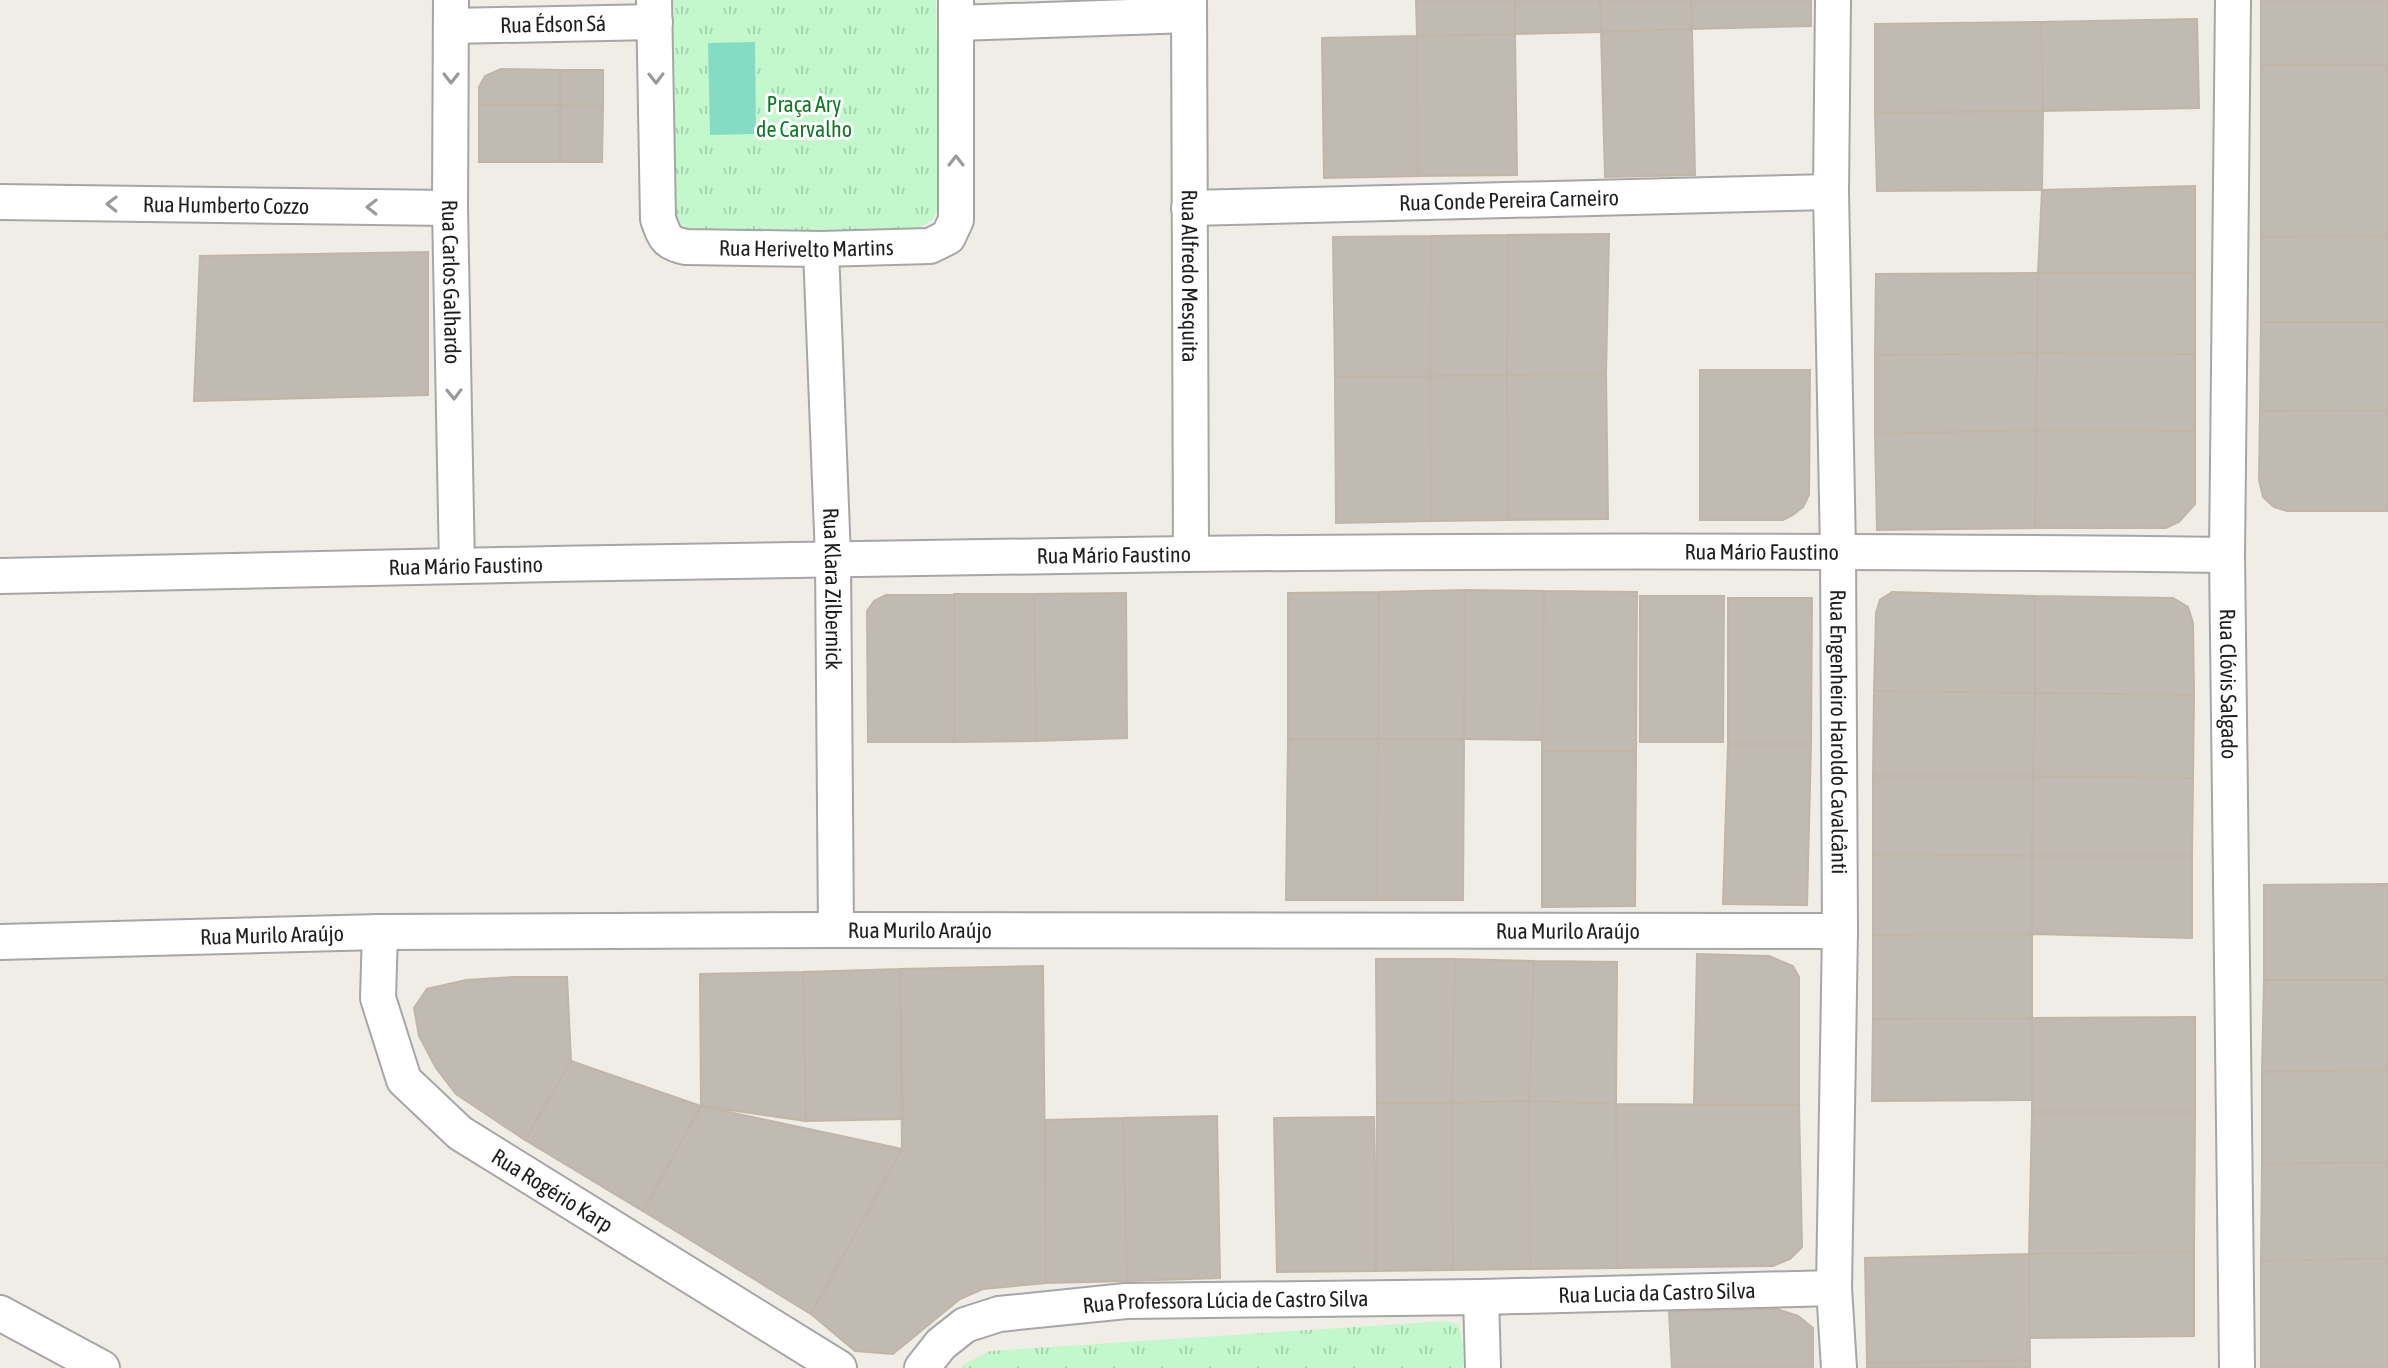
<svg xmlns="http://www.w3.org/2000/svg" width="2388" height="1368" font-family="'Asap Condensed',sans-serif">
  <defs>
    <pattern id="park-tufts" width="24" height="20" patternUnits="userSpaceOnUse" patternTransform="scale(2)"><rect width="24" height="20" fill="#c3f8cd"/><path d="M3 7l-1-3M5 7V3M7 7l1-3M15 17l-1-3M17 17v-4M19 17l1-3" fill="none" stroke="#a7d4b0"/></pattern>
  </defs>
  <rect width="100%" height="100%" fill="#efede5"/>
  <!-- park -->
  <path fill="url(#park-tufts)" d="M667,0h269l5,202 -8,17 -13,9 -35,4h-186l-20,-8 -9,-12z
    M1446,1321l13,4 4,18v25h-502l2,-3 27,-14z"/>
  <!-- pitch -->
  <path fill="#85dcc4" d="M755,42l1,92 -46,1 -2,-92z"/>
  <!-- building -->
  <path fill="#c0bab2" stroke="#c1b5a8" stroke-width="2" d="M1416,0h99v34l-98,2z
    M1515,0h85l1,32 -86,2z
    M1600,0h91l1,29 -91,3z
    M1691,0h120v26l-119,3z
    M2261,0h127v64l-127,1z
    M2197,19l2,89 -156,3 -2,-89z
    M2041,22l2,89 -168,2v-89z
    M1692,29l3,146 -90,2 -4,-145z
    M1515,34l2,141 -99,1 -1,-140z
    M1417,36l1,140 -94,2 -2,-140z
    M2388,64v172l-127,1v-172z
    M501,69l59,1v35h-81v-18l6,-11z
    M560,70h43v36l-43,-1z
    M479,105h81v57h-81z
    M560,105l43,1 -1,56h-42z
    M2043,111l-1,79 -165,1 -2,-78z
    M2195,186v87h-157l4,-83z
    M1609,234l-3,140 -99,1 1,-140z
    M1508,235l-1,140 -77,1 1,-140z
    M1431,236l-1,140 -95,1 -2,-140z
    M2388,236v86h-127v-85z
    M428,252v143l-234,6 6,-145z
    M2038,273l-1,80 -162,2 1,-81z
    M2038,273h157v81l-158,-1z
    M2261,322h127v88l-128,1z
    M2037,353l-1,77 -161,4v-79z
    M2037,353l158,1v77l-159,-1z
    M1700,370h110l-1,125 -6,12 -10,8 -10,5h-83z
    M1606,374l2,145 -100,1 -1,-145z
    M1507,375l1,145 -77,1 -1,-145z
    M1430,376l1,145 -95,2 -1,-146z
    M2388,410v101h-101l-13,-4 -11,-10 -4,-17 1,-69z
    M2036,430l-1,98 -158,2 -2,-96z
    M2036,430l159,1v73l-16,18 -13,6h-131z
    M1465,590l79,1 -2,149 -78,-1z
    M1465,590l-1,149h-86l1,-147z
    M1544,591l93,1 -1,159h-94z
    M1379,592l-1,147h-90v-146z
    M1892,592l143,4v97l-161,-2 2,-78 4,-13z
    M1126,593l1,145 -91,3 -2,-147z
    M954,594h80l2,147 -82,1z
    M954,594v148h-86l-1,-131 7,-10 12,-6z
    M1640,596h84l-1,146h-83z
    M2035,596l138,2 15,9 5,16 1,72 -159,-2z
    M1728,598h84l-1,146h-83z
    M1874,691l161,2 -2,83h-160z
    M2035,693l159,2 -1,83 -160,-2z
    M1288,739h90l-1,161h-91z
    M1378,739h86l-1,161h-86z
    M1728,744h83l-4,161 -84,-1z
    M1542,751h94l-1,155 -93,1z
    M1873,776h160l-1,80 -159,-2z
    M2033,776l160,2 -1,78h-160z
    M1873,854l159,2v78l-159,1z
    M2032,856h160v82l-160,-4z
    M2388,884v96h-124v-95z
    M2032,934v84l-159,1v-84z
    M1697,954l72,2 24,10 6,11v128h-105z
    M1376,959h79l-3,144h-75z
    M1455,959l79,2 -5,140 -77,2z
    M1534,961l83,1 -1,142 -87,-3z
    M1043,966l3,317 -63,6 -23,10 -67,55 -38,-3 -44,-37 91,-165 -2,-180z
    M900,969l3,150 -97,2 -3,-149z
    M803,972l3,149 -105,-15 -1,-132z
    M514,977h53l4,84 -46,79 -69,-46 -20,-26 -17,-32 -5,-28 13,-19 39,-9z
    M2264,980h124v90l-126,2z
    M2195,1017v95h-163v-94z
    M2032,1018v82l-160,1 1,-82z
    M571,1061l130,45 -58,105 -118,-71z
    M2388,1070v92l-126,2v-92z
    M1529,1101l1,168 -77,1 -1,-167z
    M1529,1101l87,3 1,164 -87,1z
    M1377,1103h75l1,167 -77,1z
    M1616,1104l183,1 3,142 -12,12 -17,7 -156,2z
    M701,1106l201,43 -91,165 -168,-103z
    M2032,1112h163l-1,140 -165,2z
    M1217,1116l3,162 -93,3 -4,-163z
    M1374,1117l2,154 -99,1 -3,-154z
    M1123,1118l4,163 -81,2 -1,-163z
    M2388,1162v96l-127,3 1,-97z
    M2194,1252v84l-164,2 -1,-84z
    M2029,1254l1,106 -163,3 -2,-105z
    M2388,1258v110h-127v-107z
    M1777,1309l21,7 15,12v40h-141l-3,-56z
    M2030,1360v8h-163v-5z"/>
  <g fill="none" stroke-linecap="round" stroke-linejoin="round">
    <!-- minor casing -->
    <g stroke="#a6a6a6" stroke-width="38">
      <g id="minor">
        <path id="s1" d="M451,0l-1,208 7,358"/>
        <path id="s2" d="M654,0l4,219c7,19 8,24 28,28l135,2 109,-3 18,-9 8,-17v-220"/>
        <path id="s3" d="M1189,0l2,553"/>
        <path id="s4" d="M1833,0l-2,192 7,359 2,380 -6,357 5,80"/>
        <path id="s5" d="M2233,0l-6,555 10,813"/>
        <path d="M956,23l233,-8"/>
        <path id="s6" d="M451,26l204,-4"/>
        <path id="s7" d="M0,202l450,6"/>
        <path id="s8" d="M1189,208l642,-16"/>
        <path id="s9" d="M821,249l12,309 3,372"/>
        <path id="s10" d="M0,576c395,-9 791,-18 1186,-22 347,-4 694,-3 1041,1"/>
        <path id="s11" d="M380,932l-2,66 26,82 56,53 379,235"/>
        <path id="s12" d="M0,942l380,-10 456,-2 1004,1"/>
        <path id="s13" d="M1481,1297l353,-9"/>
        <path d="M0,1313l102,55"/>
        <path id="s14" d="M922,1368l19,-24 24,-19 34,-11 127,-13 355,-4 2,71"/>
      </g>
    </g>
    <!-- minor -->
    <use href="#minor" stroke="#fff" stroke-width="34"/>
  </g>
  <!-- one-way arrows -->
  <defs><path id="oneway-chevron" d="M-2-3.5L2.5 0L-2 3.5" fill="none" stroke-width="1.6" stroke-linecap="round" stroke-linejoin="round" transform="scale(2)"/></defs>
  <g stroke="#9a9a9a">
    <use href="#oneway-chevron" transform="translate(451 78) rotate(90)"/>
    <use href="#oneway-chevron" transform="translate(656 78) rotate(89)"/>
    <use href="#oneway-chevron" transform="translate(956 161) rotate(-90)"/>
    <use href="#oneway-chevron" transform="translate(112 204) rotate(-179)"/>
    <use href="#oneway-chevron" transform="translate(372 207) rotate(-179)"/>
    <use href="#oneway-chevron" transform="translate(454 394) rotate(89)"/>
  </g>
  <g text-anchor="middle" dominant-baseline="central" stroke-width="6" stroke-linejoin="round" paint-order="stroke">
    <!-- street labels -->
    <g font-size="22" fill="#1f1f1f" stroke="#fff">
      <text stroke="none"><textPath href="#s6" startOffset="102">Rua Édson Sá</textPath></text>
      <text stroke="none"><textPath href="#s8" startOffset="320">Rua Conde Pereira Carneiro</textPath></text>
      <text stroke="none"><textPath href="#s7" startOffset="226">Rua Humberto Cozzo</textPath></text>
      <text stroke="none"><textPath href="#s2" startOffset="382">Rua Herivelto Martins</textPath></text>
      <text stroke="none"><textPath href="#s3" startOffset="276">Rua Alfredo Mesquita</textPath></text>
      <text stroke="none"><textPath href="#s1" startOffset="282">Rua Carlos Galhardo</textPath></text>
      <text stroke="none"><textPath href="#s10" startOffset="1762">Rua Mário Faustino</textPath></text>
      <text stroke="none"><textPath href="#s10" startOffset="1114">Rua Mário Faustino</textPath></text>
      <text stroke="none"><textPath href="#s10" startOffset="466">Rua Mário Faustino</textPath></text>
      <text stroke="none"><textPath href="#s9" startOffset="340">Rua Klara Zilbernick</textPath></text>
      <text stroke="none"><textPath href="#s5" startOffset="684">Rua Clóvis Salgado</textPath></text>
      <text stroke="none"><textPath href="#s4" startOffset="732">Rua Engenheiro Haroldo Cavalcânti</textPath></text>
      <text stroke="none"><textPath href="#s12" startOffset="920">Rua Murilo Araújo</textPath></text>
      <text stroke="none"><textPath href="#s12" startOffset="1568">Rua Murilo Araújo</textPath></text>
      <text stroke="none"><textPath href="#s12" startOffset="272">Rua Murilo Araújo</textPath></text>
      <text stroke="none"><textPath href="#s11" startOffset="338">Rua Rogério Karp</textPath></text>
      <text stroke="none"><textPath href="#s13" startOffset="176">Rua Lucia da Castro Silva</textPath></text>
      <text stroke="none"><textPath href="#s14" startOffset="324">Rua Professora Lúcia de Castro Silva</textPath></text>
    </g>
    <!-- park labels -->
    <g font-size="22" fill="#0e7b23" stroke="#fff">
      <text x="804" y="104">Praça Ary<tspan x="804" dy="25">de Carvalho</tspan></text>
    </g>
  </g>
</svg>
